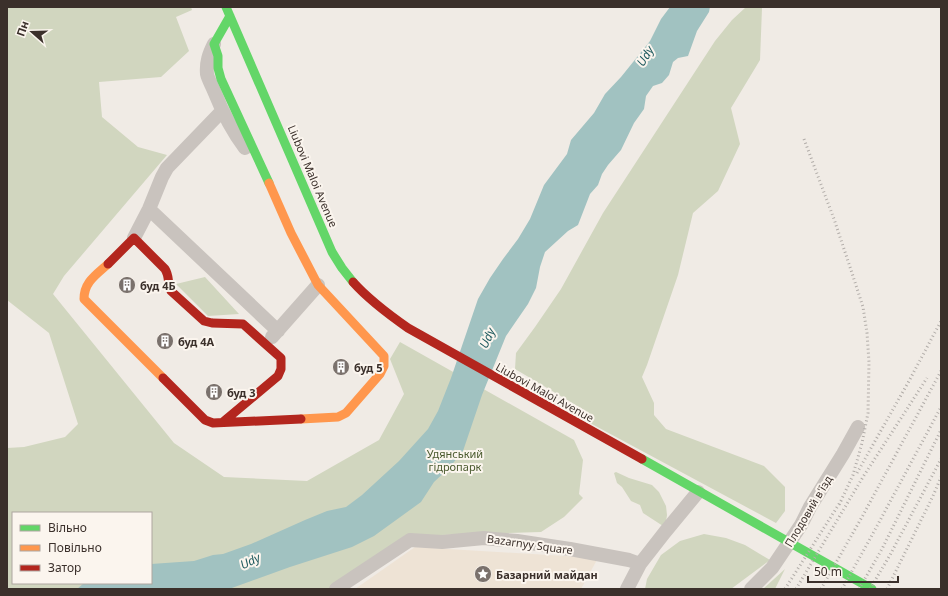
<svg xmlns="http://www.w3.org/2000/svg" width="948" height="596" font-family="'Noto Sans',sans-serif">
  <rect width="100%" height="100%" fill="#f0ebe5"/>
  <!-- green -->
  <path fill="#d1d6bf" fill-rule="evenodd" d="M8,7h183l1,3 -16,7 13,34 -28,26 -62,5 3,35 36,30 29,8 -103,121 -11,18 121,149 50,34 83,4 72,-41 25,-46 -14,-35 10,-17 174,98 9,20 -4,34 4,4 -19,19 -23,15 -134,4 -75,53h-325v-141l17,-1 41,-10 13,-13 -29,-91 -42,-33zM13,513h138v70h-138z
    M746,7h15l1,1 -2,52 -29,48 9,36 -22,47 -25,22 -15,62 -31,90 -5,12 12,26v12l12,14 98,37 21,21v24l-9,12 -186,-100 -4,-12 -71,-42 1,-16 19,-26 26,-38 42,-76 112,-172 17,-21z
    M205,277l34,37 -31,2 -32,-32z
    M616,472l13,6 23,7 7,7 7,14 1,9 -1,7 -3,4 -20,-13 -3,-8 -9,-4 -9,-14 -5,-4 -3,-10z
    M704,534l22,4 19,7 25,15 -39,29h-86l2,-10 14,-24 19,-14z
    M785,569l-10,20h-12z"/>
  <!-- plaza -->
  <path fill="#eee3d5" d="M415,547l183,11 -17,31h-226z"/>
  <!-- water -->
  <path fill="#a1c2c1" d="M670,7h40l-1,5 -12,19 -9,25 -10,2 -5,4 -4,13 -7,8 -9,3 -7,10 -2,13 -10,14 -13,27 -13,15 -6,9 -4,11 -8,9 -12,31 -10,6 -23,21 -5,15 -4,21 -8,16 -22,32 -24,59 -19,56 -14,17 -15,14 -13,20 -47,34 -22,11 -62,20 -61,22h-152l7,-6h67v-19l43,-3 19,-6 10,-1 28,-10 54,-24 22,-9 19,-4 16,-12 37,-34 29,-32 10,-18 13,-33 27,-79 12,-21 13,-19 15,-20 12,-20 14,-34 23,-31 4,-14 23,-27 11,-19 16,-17 29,-36 11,-22z"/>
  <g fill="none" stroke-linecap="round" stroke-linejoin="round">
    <!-- street -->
    <path stroke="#c9c3be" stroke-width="14" d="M214,44c-5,10 -8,18 -7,30 1,5 5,12 7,17 8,20 18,40 31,57
      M149,209l129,122
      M134,238l15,-29 13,-32 5,-9 55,-57
      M272,337l46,-52
      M336,589l74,-49 32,2 42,-4 10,1 23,2 53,8 59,11 11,4
      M627,589l13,-25 25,-32 33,-40
      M751,589l21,-21 29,-43 9,-18 33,-53 15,-27"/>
    <!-- fast -->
    <path stroke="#63d668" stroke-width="9" d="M226,7l106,245 10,16 11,14
      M230,16l-16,28 4,12v12l3,11 48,104
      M642,459l230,130"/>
    <!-- slow -->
    <path stroke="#ff974d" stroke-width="9" d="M269,183l22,50 27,52 66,71v10l-4,8 -34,39 -8,4 -37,2
      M108,264c-12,11 -24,18 -24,35l79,79"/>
    <!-- jam -->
    <path stroke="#b3261e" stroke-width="9" d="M108,264l26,-26 31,31c5,8 2,14 6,22l33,30 8,2 31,1 38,34v11l-3,7 -55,46
      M353,282c16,18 35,32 55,46l234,131
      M163,378l42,42 8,3 88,-4"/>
    <!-- rail -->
    <path stroke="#b1aca8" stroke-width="3" stroke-dasharray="1 3" stroke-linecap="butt" d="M804,139l30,80 18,54 11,34 4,26 2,29 -1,51 -6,30 -9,32 -14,30
      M857,473l52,-92 32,-60
      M785,589l56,-88
      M796,589l67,-112 64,-99
      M821,589l41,-72 79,-146
      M842,589l28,-50 71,-132
      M859,589l23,-40 59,-119
      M870,589l20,-34 51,-96
      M887,589l46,-93 8,-19"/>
  </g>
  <!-- icons -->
  <defs>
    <g id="building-disc" transform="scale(0.9)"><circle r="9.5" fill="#7a716c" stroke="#fbf5ee"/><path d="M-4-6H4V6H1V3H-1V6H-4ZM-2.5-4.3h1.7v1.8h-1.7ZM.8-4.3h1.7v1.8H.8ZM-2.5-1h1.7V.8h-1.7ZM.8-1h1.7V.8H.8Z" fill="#fff"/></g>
    <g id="sight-disc" transform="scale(0.9)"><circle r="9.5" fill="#7a716c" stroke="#fbf5ee"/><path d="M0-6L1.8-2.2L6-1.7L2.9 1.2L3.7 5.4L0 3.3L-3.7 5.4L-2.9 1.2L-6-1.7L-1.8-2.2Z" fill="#fff"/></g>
  </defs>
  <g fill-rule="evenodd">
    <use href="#building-disc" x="127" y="285"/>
    <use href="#building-disc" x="165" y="341"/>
    <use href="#building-disc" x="341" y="367"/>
    <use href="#building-disc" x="214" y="392"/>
    <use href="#sight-disc" x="483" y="574"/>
  </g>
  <g text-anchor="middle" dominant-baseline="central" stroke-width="4" stroke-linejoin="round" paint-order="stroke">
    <!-- street labels -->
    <g font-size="11" fill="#3b302b" stroke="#fbf5ee">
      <text transform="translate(313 176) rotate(67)">Liubovi Maloi Avenue</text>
      <text transform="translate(545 392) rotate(29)">Liubovi Maloi Avenue</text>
      <text transform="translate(808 511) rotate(-59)">Плодовий в'їзд</text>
      <text transform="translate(530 544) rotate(8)">Bazarnyy Square</text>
    </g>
    <!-- poi labels -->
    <g font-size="11" font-weight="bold" fill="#3b302b" stroke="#fbf5ee" text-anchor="start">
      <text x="140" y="285">буд 4Б</text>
      <text x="178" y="341">буд 4А</text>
      <text x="354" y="367">буд 5</text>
      <text x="227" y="392">буд 3</text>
      <text x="496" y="574">Базарний майдан</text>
    </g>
    <!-- park labels -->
    <g font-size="11" fill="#4a5a2e" stroke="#fbf5ee">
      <text x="455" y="453">Удянський<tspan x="455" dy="13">гідропарк</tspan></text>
    </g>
    <!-- water labels -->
    <g font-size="12" font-style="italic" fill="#1f5a5e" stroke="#fbf5ee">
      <text transform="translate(645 56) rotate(-58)">Udy</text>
      <text transform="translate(487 338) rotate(-65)">Udy</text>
      <text transform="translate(250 561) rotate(-26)">Udy</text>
    </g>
  </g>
  <!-- border -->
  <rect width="948" height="596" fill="none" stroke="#3b302b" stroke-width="16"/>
  <!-- legend -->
  <rect x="12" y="512" width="140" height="72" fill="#fbf5ee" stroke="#aea6a0"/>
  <rect x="20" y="525" width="20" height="6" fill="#63d668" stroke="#aea6a0"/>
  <text x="48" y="532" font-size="12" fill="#3b302b">Вільно</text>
  <rect x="20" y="545" width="20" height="6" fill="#ff974d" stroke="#aea6a0"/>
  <text x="48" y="552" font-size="12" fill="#3b302b">Повільно</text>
  <rect x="20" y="565" width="20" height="6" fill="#b3261e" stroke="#aea6a0"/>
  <text x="48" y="572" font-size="12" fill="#3b302b">Затор</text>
  <!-- north arrow -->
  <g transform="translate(32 32) rotate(290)" stroke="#fbf5ee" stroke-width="3" paint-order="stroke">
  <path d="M0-3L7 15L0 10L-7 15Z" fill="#3b302b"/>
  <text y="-6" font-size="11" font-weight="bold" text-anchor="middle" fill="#3b302b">Пн</text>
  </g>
  <!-- scale -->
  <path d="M808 576v6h90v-6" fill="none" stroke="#3b302b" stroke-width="2"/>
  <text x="814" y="576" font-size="12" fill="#3b302b" stroke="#fbf5ee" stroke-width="3" paint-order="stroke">50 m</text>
</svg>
